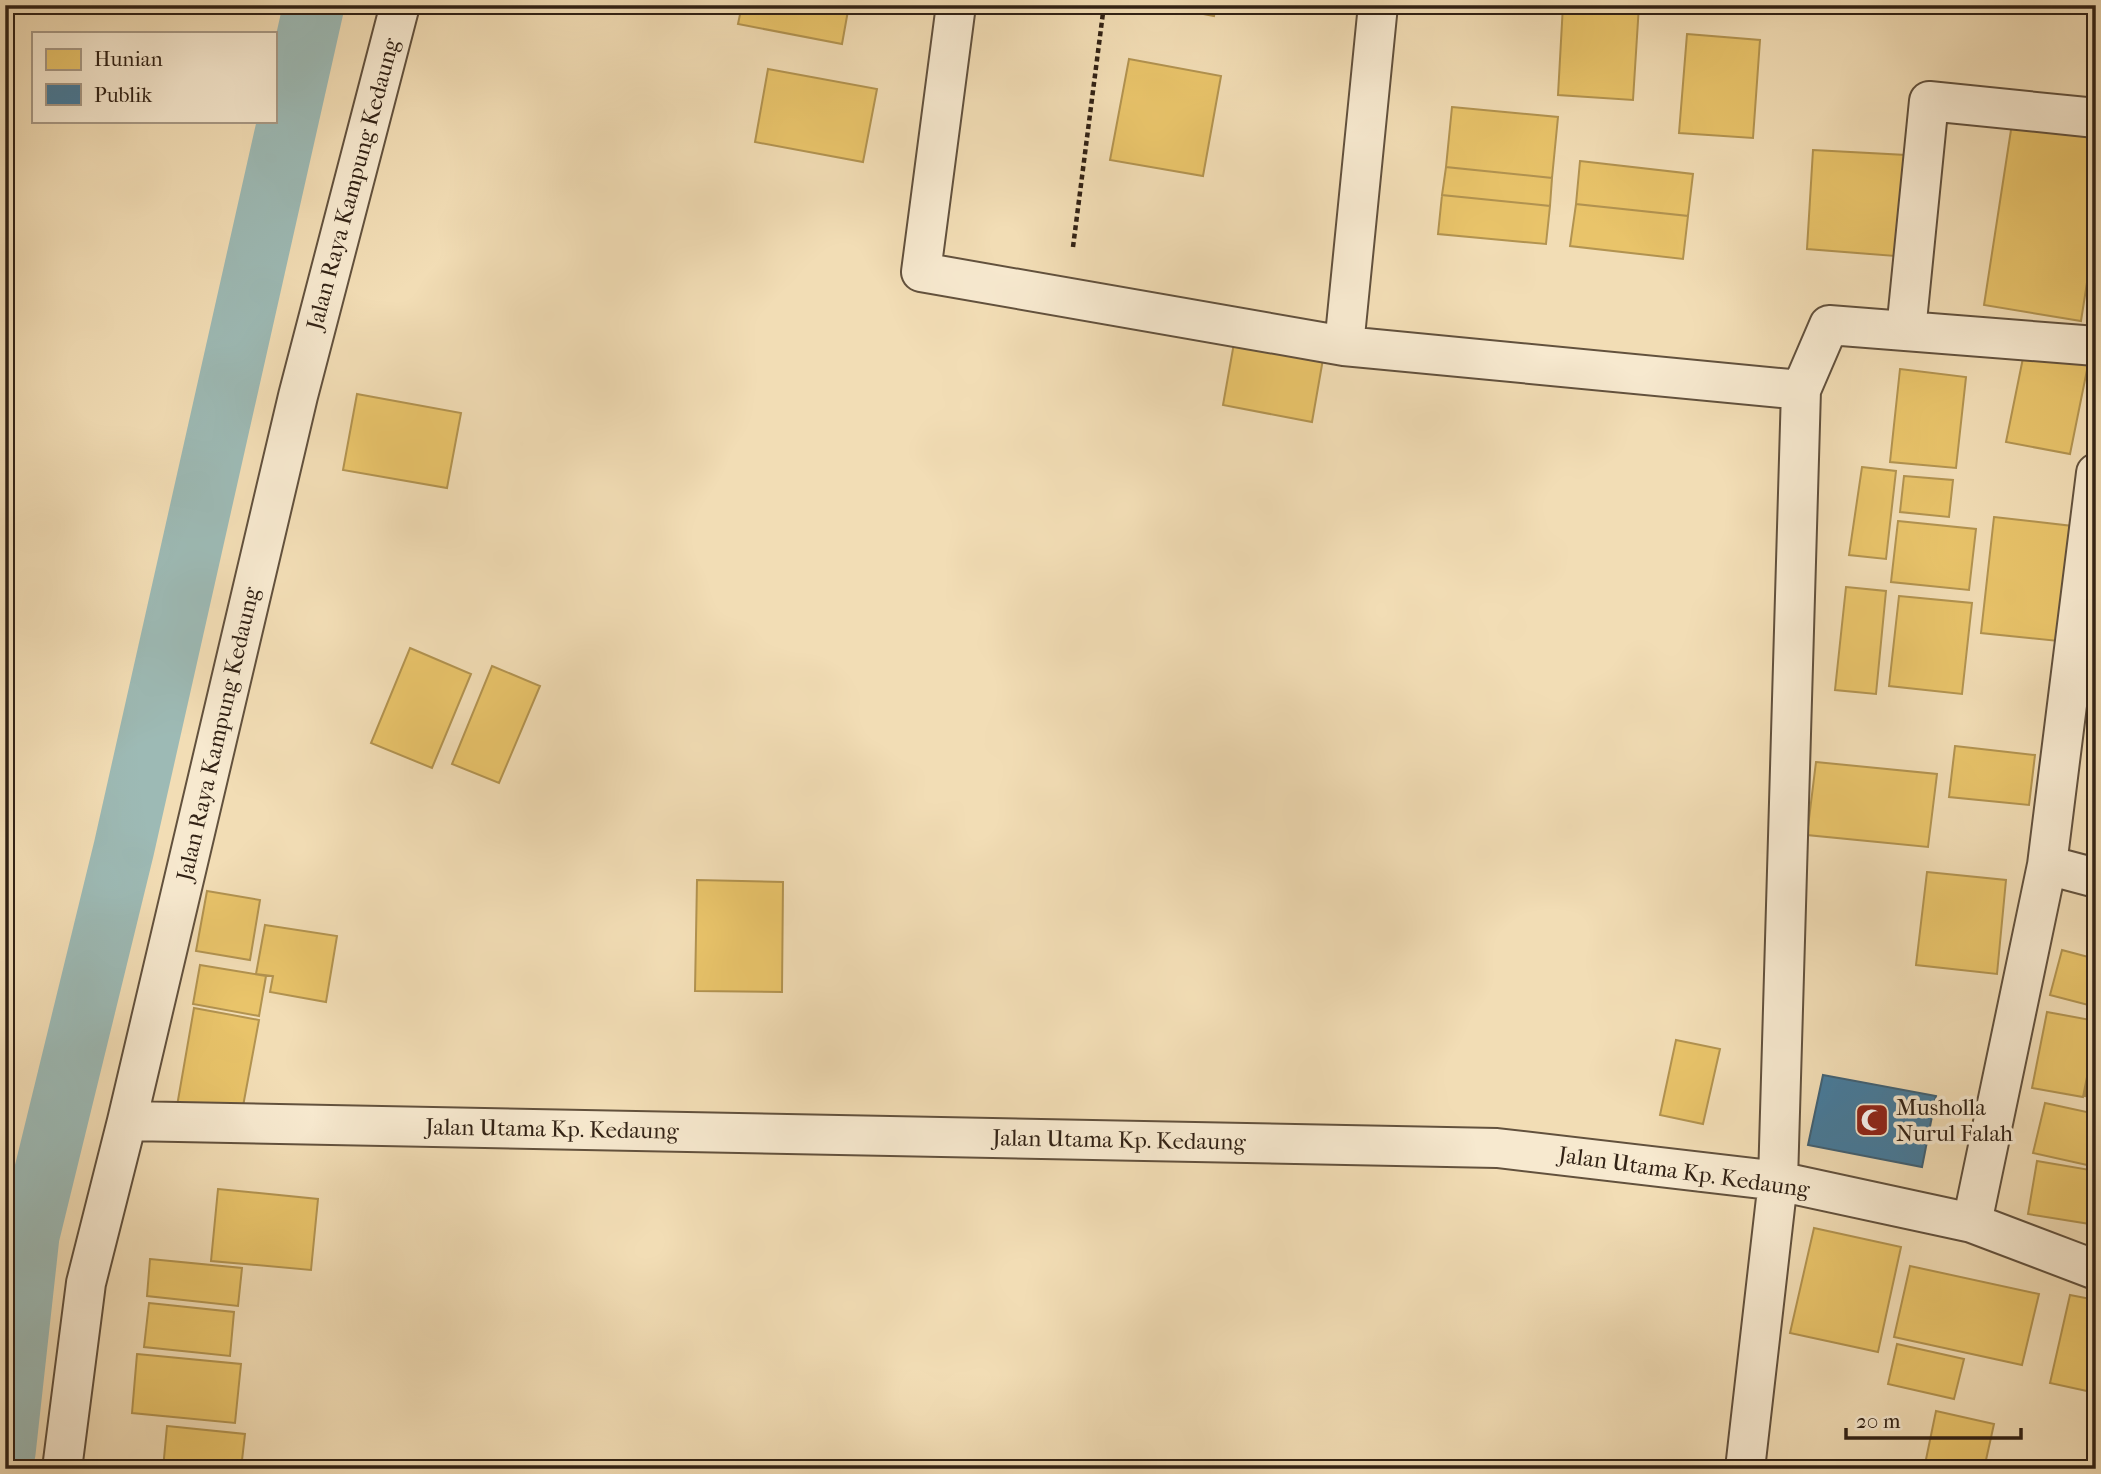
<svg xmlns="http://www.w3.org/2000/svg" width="2101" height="1474" font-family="'IM FELL French Canon',serif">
  <rect width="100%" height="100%" fill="#f2ddb5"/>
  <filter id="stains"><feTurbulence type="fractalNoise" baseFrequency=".00286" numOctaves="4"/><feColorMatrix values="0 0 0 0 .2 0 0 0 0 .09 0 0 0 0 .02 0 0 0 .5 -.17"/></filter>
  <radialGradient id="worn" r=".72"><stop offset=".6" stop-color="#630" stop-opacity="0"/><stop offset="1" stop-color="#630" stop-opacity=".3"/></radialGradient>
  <!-- homes -->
  <path fill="#e9c46a" stroke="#b29350" stroke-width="2" d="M742,5h107l-7,39 -104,-20z
    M1157,5h59l-2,11z
    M1563,5h76l-6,95 -75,-5z
    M1687,34l73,6 -7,98 -74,-5z
    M1129,59l92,17 -18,100 -93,-16z
    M768,69l109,20 -14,73 -108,-20z
    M1452,107l106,10 -6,61 -106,-11z
    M2013,117l83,13v95l-15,96 -97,-16z
    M1813,150l93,5 -11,101 -88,-7z
    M1580,161l113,13 -5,42 -112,-12z
    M1446,167l106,11 -2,28 -108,-11z
    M1442,195l108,11 -4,38 -108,-10z
    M1576,204l112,12 -5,43 -113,-13z
    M1234,343l89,16 -11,63 -89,-17z
    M2024,353l64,12 -18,89 -64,-12z
    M1900,369l66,8 -10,91 -66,-6z
    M357,394l104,19 -14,75 -104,-18z
    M1862,467l34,4 -10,88 -37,-4z
    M1904,476l49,4 -4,37 -49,-5z
    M1994,517l87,10 -13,115 -87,-9z
    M1898,521l78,8 -7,61 -78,-8z
    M1846,587l40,4 -10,103 -41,-4z
    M1899,596l73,7 -10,91 -73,-8z
    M410,648l61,26 -39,94 -61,-25z
    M492,666l48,20 -41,97 -47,-19z
    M1955,746l80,9 -6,50 -80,-8z
    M1816,762l121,12 -9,73 -121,-12z
    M1927,872l79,8 -9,94 -81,-9z
    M697,880l86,2 -1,110 -87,-1z
    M207,891l53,9 -10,60 -54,-9z
    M265,925l72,11 -11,66 -56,-10 3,-16 -17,-2z
    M2062,950l34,9v48l-46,-12z
    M200,965l66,11 -7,40 -66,-12z
    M194,1008l65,12 -18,97 -64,-11z
    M2047,1012l49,9v11l-13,65 -51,-9z
    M1676,1040l44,9 -17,75 -43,-9z
    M2094,1053l2,1v45l-11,-3z
    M2045,1103l51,11v53l-63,-14z
    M2037,1161l59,10v54l-68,-11z
    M218,1189l100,10 -7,71 -100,-9z
    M1814,1228l87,19 -23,105 -88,-19z
    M150,1259l92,9 -4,38 -91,-10z
    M1910,1266l129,28 -17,71 -128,-28z
    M2070,1295l26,5v93l-46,-10z
    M149,1303l85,9 -4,44 -86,-9z
    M1897,1344l67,15 -10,40 -66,-15z
    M137,1354l104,10 -6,59 -103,-10z
    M1936,1411l58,13 -10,45h-60z
    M167,1426l78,8 -4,35h-78z"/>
  <!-- public -->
  <path fill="#457b9d" stroke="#3f6074" stroke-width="2" d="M1823,1075l113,21 -14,71 -114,-22z"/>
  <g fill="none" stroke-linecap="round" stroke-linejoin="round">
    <!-- canal -->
    <path stroke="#9dbab5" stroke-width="61" d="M5,1453l24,-217 95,-388 190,-843"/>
    <!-- minor casing -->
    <g stroke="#62513d" stroke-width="42">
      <path id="minor" d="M956,5l-35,267 423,74 457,44
        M1906,331l23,-230 167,17
        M1344,346l34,-341
        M2047,865l49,13
        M127,1121l1370,27 281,33 194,42 124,47
        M1972,1223l75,-358 49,-392
        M62,1469l24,-186 41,-162 171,-725 102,-391
        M1745,1469l33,-288 23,-791 28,-65 267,21"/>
    </g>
    <!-- path -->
    <path stroke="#322215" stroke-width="4.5" stroke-dasharray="5 3.5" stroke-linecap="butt" d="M1073,247l31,-242"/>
    <!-- minor -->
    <use href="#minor" stroke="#f7e9cf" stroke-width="38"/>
  </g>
  <!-- icons -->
  <defs>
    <g id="mosque-square" transform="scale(1.75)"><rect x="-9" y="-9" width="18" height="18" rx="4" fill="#8f2418" stroke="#f7e9cf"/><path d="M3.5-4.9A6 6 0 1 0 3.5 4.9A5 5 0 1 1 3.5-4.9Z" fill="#fff"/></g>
  </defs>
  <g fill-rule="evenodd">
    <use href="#mosque-square" x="1872" y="1120"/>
  </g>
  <g text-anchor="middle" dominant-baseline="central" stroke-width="7" stroke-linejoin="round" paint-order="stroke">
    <!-- street labels -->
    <g font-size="23" fill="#322215" stroke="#f7e9cf">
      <text transform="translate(353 184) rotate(-75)">Jalan Raya Kampung Kedaung</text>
      <text transform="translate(218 734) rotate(-77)">Jalan Raya Kampung Kedaung</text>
      <text transform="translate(552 1129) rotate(1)">Jalan Utama Kp. Kedaung</text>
      <text transform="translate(1119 1140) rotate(1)">Jalan Utama Kp. Kedaung</text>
      <text transform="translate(1684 1172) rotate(8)">Jalan Utama Kp. Kedaung</text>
    </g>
    <!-- poi labels -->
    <g font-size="23" fill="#322215" stroke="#f7e9cf" text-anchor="start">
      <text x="1896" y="1107">Musholla<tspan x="1896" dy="26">Nurul Falah</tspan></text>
    </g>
  </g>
  <!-- margin -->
  <rect width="2101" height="1474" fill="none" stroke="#f2ddb5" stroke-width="28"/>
  <rect x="7" y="7" width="2087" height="1460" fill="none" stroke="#322215" stroke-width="3.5"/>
  <rect x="14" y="14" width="2073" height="1446" fill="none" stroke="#322215" stroke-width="2"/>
  <!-- legend -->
  <rect x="32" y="32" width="245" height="91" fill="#f7e9cf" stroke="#a89985" stroke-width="2"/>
  <rect x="46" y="49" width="35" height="21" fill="#e9c46a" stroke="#a89985" stroke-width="2"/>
  <text x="94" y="66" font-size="21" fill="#322215">Hunian</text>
  <rect x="46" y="84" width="35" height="21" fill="#457b9d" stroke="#a89985" stroke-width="2"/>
  <text x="94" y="102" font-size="21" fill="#322215">Publik</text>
  <!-- scale -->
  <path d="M1846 1428v10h175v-10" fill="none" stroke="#322215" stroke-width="3.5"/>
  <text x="1856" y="1428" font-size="21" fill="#322215" stroke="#f7e9cf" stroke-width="5" paint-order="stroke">20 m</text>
  <rect width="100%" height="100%" filter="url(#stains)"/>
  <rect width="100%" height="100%" fill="url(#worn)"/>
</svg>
